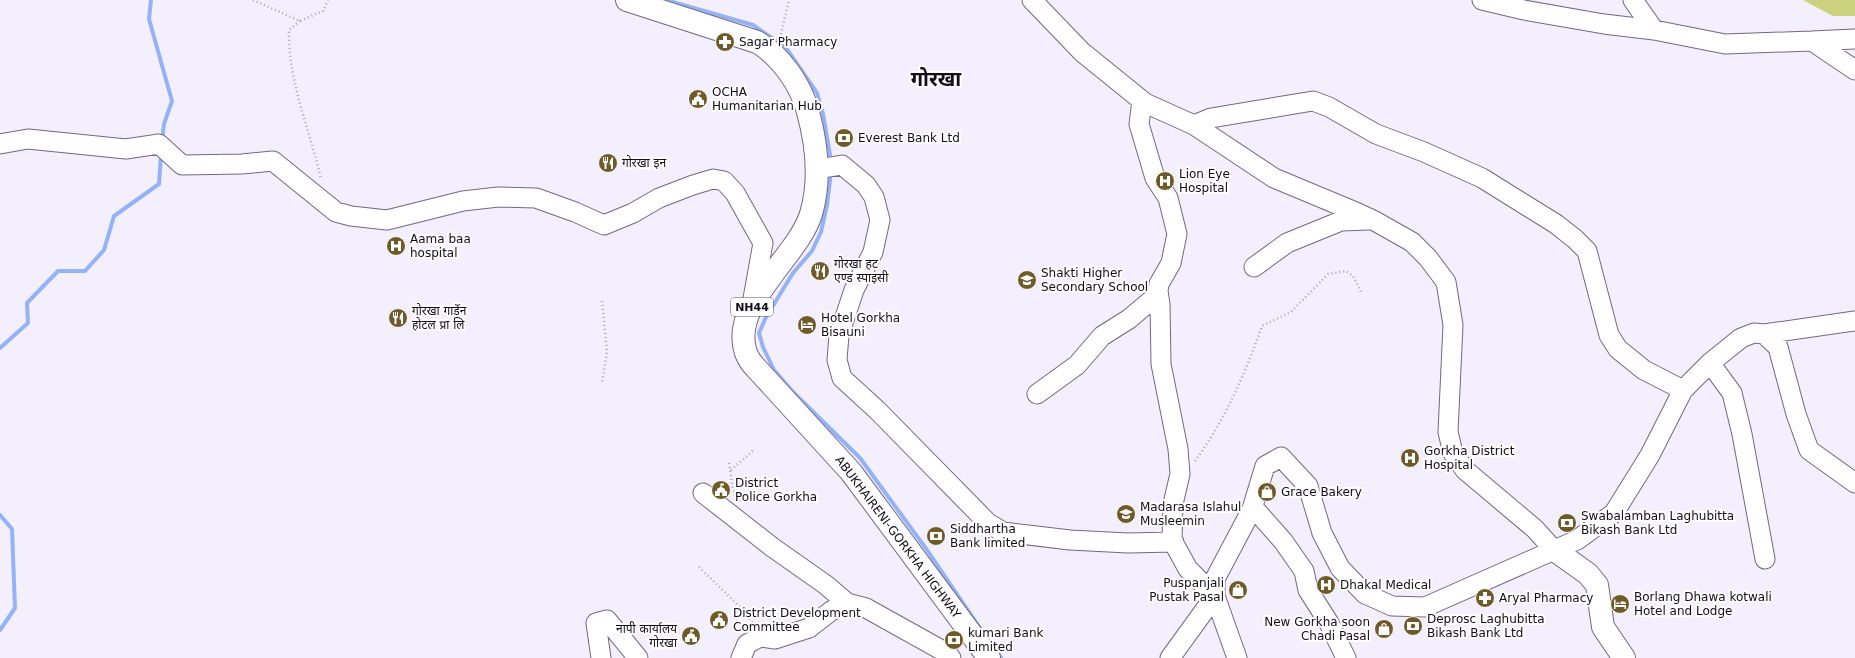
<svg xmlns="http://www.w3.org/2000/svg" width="1855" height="658" font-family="'DejaVu Sans','Noto Sans Devanagari',sans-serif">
  <rect width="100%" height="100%" fill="#f4effd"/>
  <!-- green -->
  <path fill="#cbd17d" d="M1803,0h52v16h-22z"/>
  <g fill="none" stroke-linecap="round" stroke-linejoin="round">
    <!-- stream -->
    <path stroke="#94b3f7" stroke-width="4" d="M151,0l-2,19 23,82 -8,23 -2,17
      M666,0l87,25 33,23 31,45 6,21 7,41
      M831,172l-4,33 -6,27 -9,19 -19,22 -27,44 -7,16 4,14 11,23 19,22 67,66 67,92 55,81
      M0,348l28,-25 -1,-20 31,-32h27l19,-21 10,-34 45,-32 2,-30
      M0,515l12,14 3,79 -15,22
      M997,651l4,7"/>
    <!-- minor casing -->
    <g stroke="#736785" stroke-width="21">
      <path id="minor" d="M1032,0l50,52 63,51 49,22 80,53 84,35 15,7 39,22 16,16 18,24 7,43 -5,107 5,21 12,17 70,59 18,20
        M1482,0l42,10 80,14 50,6 71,14 87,-3 43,29
        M1633,0l21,30
        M1812,41l43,-2
        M1142,101l-3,23 16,54 13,20 9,36 -6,29 -12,21 -1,7 2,13 1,60 17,85 2,25 -7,30 -1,36 16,29 27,27 22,62
        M0,144l28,-5 98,10 33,-5 23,21 60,-1 31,-3 63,51 15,4 36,4 76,-19 35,-4 38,1 39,14 29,13 29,-12 26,-15 34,-13 20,-6 11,2 11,12 28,50 -11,61
        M818,169l24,-4 24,20 8,12 6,23 -7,32 -19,38 -15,45 -2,25 5,18 35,32 111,113 15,9 67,8 58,3 46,-1
        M1254,267l33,-24 54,-22 28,-1
        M1764,334l91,-13
        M1710,363l22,30 10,41 23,125
        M1683,390l27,-27 31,-25 13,-5 10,1 14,13 18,67 13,36 46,33
        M1037,394l40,-29 25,-29 27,-17 25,-21 4,-7
        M703,493l69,54 54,38 21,18
        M1253,507l30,34 21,30 4,19 21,33 17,35
        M601,658l-5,-35 11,-3 31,38
        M741,658l6,-14 13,-7 15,2 34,-11 22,-17 16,-8 19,5 79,44 6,6
        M1170,658l45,-62v-17l37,-70 13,-43 16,-9 27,29 14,47 18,35 25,26 27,12 33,1 152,-67 37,-27 36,-58 33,-65 -39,-20 -26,-21 -9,-14 -22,-84 -12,-12 -19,-15 -74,-46 -58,-26 -48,-18 -47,-27 -16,-6 -102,17 -17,7"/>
    </g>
    <!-- major casing -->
    <g stroke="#736785" stroke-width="24">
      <path id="major" d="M627,0l130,42c24,14 44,43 51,70 9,33 13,68 3,102 -13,43 -82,90 -65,139 2,5 6,11 10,15l95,104 138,186
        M1553,549l35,25 9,11 6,42 21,31"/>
    </g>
    <!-- path -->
    <path stroke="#aba6b3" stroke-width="2.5" stroke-dasharray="1 3" stroke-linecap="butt" d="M253,0l47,21 23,-10 5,-11
      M300,21l-11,9c-1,52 21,100 32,149
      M780,38l9,-38
      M602,301l5,51 -5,30
      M1195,461c30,-41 50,-87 67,-135l29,-14 37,-38 18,-3 7,5 8,16
      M729,463l4,27 9,12
      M731,470l23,-20
      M699,567l43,42 11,14"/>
    <!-- minor -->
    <use href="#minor" stroke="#fff" stroke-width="19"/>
    <!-- major -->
    <use href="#major" stroke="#fff" stroke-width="22"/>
  </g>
  <!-- icons -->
  <defs>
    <g id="pharmacy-disc" transform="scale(1)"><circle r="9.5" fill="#6f5b2a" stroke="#fff"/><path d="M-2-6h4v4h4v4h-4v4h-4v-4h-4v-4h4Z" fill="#fff"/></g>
    <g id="civic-disc" transform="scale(1)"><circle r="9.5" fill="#6f5b2a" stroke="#fff"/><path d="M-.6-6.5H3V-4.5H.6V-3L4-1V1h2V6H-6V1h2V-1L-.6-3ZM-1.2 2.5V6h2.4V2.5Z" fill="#fff"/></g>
    <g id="bank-disc" transform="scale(1)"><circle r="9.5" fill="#6f5b2a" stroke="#fff"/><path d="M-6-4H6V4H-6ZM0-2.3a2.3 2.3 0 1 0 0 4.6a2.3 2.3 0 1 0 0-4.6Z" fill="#fff"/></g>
    <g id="restaurant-disc" transform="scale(1)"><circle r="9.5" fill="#6f5b2a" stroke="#fff"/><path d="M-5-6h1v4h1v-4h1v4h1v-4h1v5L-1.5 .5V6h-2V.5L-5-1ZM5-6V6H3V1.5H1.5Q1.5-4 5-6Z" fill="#fff"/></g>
    <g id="hospital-disc" transform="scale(1)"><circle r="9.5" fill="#6f5b2a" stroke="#fff"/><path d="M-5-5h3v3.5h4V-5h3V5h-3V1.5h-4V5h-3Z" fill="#fff"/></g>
    <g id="school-disc" transform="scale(1)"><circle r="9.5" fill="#6f5b2a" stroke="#fff"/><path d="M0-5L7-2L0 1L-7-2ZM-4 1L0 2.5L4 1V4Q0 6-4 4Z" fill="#fff"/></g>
    <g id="hotel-disc" transform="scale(1)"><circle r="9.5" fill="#6f5b2a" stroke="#fff"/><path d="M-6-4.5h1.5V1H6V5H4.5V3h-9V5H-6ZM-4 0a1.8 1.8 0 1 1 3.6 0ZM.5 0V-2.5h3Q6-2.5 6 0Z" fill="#fff"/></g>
    <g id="shop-disc" transform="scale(1)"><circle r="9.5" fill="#6f5b2a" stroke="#fff"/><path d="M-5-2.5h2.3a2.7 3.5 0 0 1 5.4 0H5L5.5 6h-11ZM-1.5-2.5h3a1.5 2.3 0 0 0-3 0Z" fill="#fff"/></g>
  </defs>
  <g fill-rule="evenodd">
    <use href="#pharmacy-disc" x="725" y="42"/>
    <use href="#civic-disc" x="698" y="99"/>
    <use href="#bank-disc" x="844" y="138"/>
    <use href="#restaurant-disc" x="608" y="163"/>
    <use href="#hospital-disc" x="1165" y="181"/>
    <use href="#hospital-disc" x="396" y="246"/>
    <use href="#restaurant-disc" x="820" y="271"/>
    <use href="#school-disc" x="1027" y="280"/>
    <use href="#restaurant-disc" x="398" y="318"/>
    <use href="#hotel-disc" x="807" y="325"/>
    <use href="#hospital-disc" x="1410" y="458"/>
    <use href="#civic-disc" x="721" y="490"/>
    <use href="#shop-disc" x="1267" y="492"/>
    <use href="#school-disc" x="1126" y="514"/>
    <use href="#bank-disc" x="1567" y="523"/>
    <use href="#bank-disc" x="936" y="536"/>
    <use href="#hospital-disc" x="1326" y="585"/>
    <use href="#shop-disc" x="1238" y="590"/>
    <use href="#pharmacy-disc" x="1485" y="598"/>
    <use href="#hotel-disc" x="1620" y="604"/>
    <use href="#civic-disc" x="719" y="620"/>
    <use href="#bank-disc" x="1413" y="626"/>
    <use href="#shop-disc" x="1384" y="629"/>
    <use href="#civic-disc" x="691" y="636"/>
    <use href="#bank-disc" x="954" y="640"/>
  </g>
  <g text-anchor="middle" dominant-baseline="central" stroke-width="4" stroke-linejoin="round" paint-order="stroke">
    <!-- shield labels -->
    <rect fill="#fff" stroke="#59565e" stroke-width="1" x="731" y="298" width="42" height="18" rx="3"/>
    <g font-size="11" font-weight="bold" fill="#120d19">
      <text x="752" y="307">NH44</text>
    </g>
    <!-- poi labels -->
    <g font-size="12" fill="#120d19" stroke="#fff" text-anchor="start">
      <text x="739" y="42">Sagar Pharmacy</text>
      <text x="712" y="92">OCHA<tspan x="712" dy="14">Humanitarian Hub</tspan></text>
      <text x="858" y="138">Everest Bank Ltd</text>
      <text x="622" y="163">गोरखा इन</text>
      <text x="1179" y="174">Lion Eye<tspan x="1179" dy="14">Hospital</tspan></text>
      <text x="410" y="239">Aama baa<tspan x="410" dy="14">hospital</tspan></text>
      <text x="834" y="264">गोरखा हट<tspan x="834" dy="14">एण्ड स्पाइसी</tspan></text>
      <text x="1041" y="273">Shakti Higher<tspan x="1041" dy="14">Secondary School</tspan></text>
      <text x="412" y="311">गोरखा गार्डेन<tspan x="412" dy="14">होटल प्रा लि</tspan></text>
      <text x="821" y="318">Hotel Gorkha<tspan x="821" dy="14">Bisauni</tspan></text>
      <text x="1424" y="451">Gorkha District<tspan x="1424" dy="14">Hospital</tspan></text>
      <text x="735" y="483">District<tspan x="735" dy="14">Police Gorkha</tspan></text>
      <text x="1281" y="492">Grace Bakery</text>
      <text x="1140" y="507">Madarasa Islahul<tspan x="1140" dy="14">Musleemin</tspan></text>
      <text x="1581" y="516">Swabalamban Laghubitta<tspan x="1581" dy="14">Bikash Bank Ltd</tspan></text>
      <text x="950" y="529">Siddhartha<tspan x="950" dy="14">Bank limited</tspan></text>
      <text x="1224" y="583" text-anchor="end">Puspanjali<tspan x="1224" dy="14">Pustak Pasal</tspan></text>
      <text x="1340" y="585">Dhakal Medical</text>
      <text x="1634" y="597">Borlang Dhawa kotwali<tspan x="1634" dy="14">Hotel and Lodge</tspan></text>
      <text x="1499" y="598">Aryal Pharmacy</text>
      <text x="733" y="613">District Development<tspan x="733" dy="14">Committee</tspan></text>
      <text x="1427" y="619">Deprosc Laghubitta<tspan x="1427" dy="14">Bikash Bank Ltd</tspan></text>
      <text x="1370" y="622" text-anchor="end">New Gorkha soon<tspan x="1370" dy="14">Chadi Pasal</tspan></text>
      <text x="677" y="629" text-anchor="end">नापी कार्यालय<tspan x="677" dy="14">गोरखा</tspan></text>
      <text x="968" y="633">kumari Bank<tspan x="968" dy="14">Limited</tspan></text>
    </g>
    <!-- street labels -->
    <g font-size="12" fill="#120d19" stroke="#fff">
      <text transform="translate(898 537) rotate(53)">ABUKHAIRENI-GORKHA HIGHWAY</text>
    </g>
    <!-- town labels -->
    <g font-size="20" font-weight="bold" fill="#120d19" stroke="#fff">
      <text x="936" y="79">गोरखा</text>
    </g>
  </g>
</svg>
